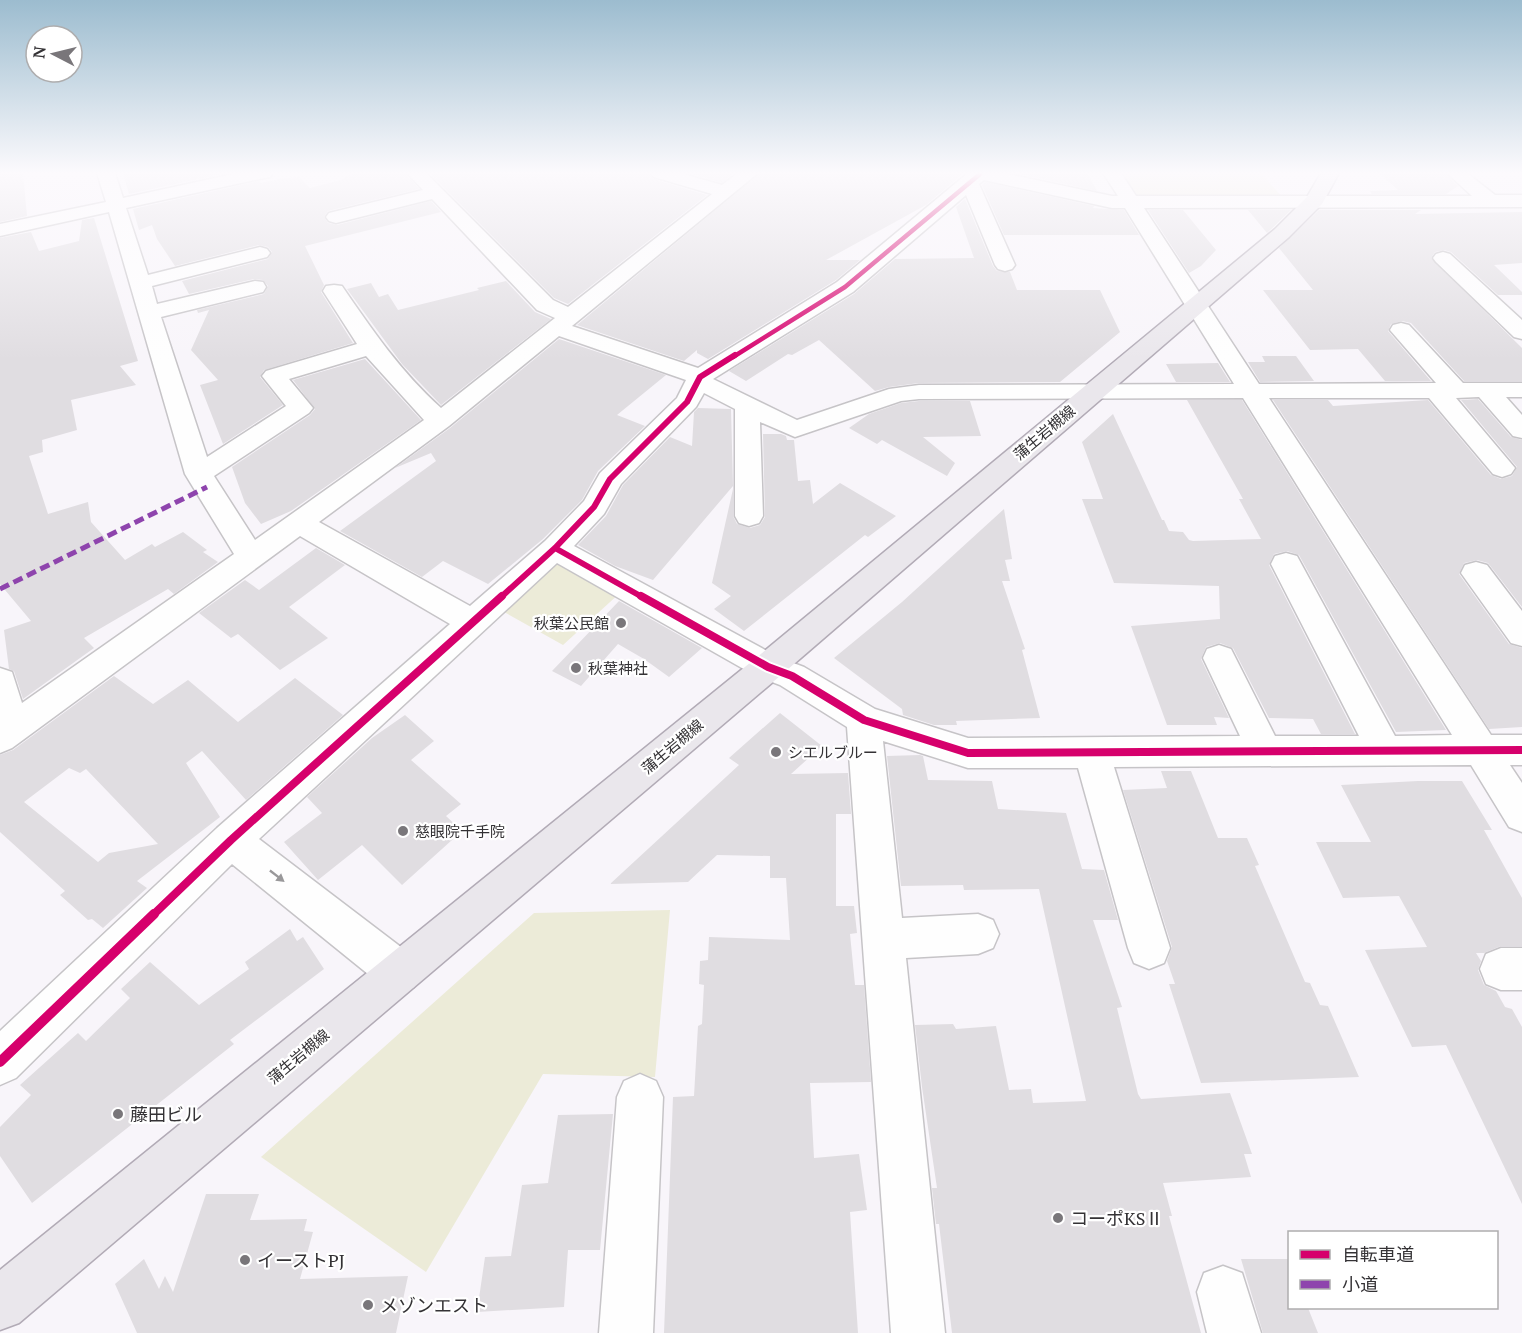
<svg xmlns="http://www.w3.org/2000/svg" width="1522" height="1333" font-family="'PT Serif','Noto Sans JP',serif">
  <rect width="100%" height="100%" fill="#f8f5fa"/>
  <!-- green -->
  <path fill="#ecebd8" d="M1122,173h139l22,25 -137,1 -9,-3z
    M567,561l54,31 -58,53 -66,-37 52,-45z
    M670,910l-15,167 -112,-3 -117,198 -165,-115 273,-244z"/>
  <!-- building -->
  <path fill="#e0dde1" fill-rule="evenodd" d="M0,173h23l4,43 -27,6z
    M123,173h103l-97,21z
    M353,173h52l14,16 -91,22 -4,6 4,6 9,2 94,-24 10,11 -136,34 19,39 -3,7 32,51 -89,27 -4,7 23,28 -60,39 -23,-59 18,-5 -27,-30 18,-40 -11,3 -1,-3 67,-16 4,-8 -5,-6 -9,-1 -65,15 -7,-13 86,-22 4,-7 -4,-5 -9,-2 -84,21 -18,-27 -5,-14 -13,5 -6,-21 126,-28 1,2 25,-5 14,-1 11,11 31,-8z
    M429,173h220l4,6 54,16 -139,109 -14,-6z
    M689,173h45l-12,10z
    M760,173h204l-38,32 -100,55h34l-24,20 -128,79 -11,-6v-3l-13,11 -107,-36z
    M1015,173h72l10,18z
    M1379,173h66l13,13 -12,8h-74l-2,-3 28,-1z
    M985,182l109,24 -1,2 31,2 15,25h-135l-22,-50z
    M965,199l28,67 4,5 13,1 7,18h83l20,42 -60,50 -141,1 -30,4 -14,4 -56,-51 -27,15 -4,-1 -42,27 -17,-10 125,-77 41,-35 79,-1 -18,-51z
    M1148,210h35l33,40 -15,16 -12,7z
    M1248,210h43l-24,23z
    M1319,210h102l-6,4 107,-2v51l-28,2 28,27v3h-24l-47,-43 -7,-2 -9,2 -4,6 91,90v33h-58l-53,-58 -9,-2 -11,3 -3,7 43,50h-46l-27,-32 -48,1 -47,-60h50l-34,-42z
    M94,218l44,143 -18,5 16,19 -65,15 6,30 -35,10 1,12 -14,4 19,58 40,-12 3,20 34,38 27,-16 3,3 28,-15 24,18 -4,2 15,10 -44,32 -6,-5 -84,49 10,10 -71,51 -9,-28 -5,-2 -5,-39 27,-9 -31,-37v-346l31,-6 8,19 40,-10 3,-21z
    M506,281l29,31 16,7 -110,86 -39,-41 -55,-75 24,-6 8,14 9,-3 10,16 81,-20 -2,-2z
    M559,339l107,36 -49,40 28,11 -47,45 -16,29 -39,39 -55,45 -45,-23 -21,16 -82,-46 96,-70 -5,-8 -36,15 55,-40z
    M1262,356h34l18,25 -54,1 -12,-20h17z
    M365,359l56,61 -130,91 -30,13 -16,-21 -13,-36 78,-52 5,-6 -22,-29z
    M1218,363l12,19h-54l-10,-18z
    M1478,399l33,38 11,3v167l-34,-44 -11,-3 -13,3 -5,11 50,70 13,4v79l-33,2 -216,-329h55l5,6 95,-6 63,75 10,4 11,-3 5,-9 -56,-67z
    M1187,400h55l204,330 -50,2 -97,-177 -12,-4 -13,3 -5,11 86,169h-34l-8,-15 -44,-1 -36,-70 -13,-5 -14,4 -5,12 28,59 -15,-1 3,8h-50l-36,-99 89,-7 -1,-33 -105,-3 -32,-84h21l-21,-57 31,-28 49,106h2l5,11 14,1 6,8 4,1 68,-2 -22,-40h4z
    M919,401h51l11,35 -58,1 32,26 -8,13 -65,-36 -5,4 -28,-16 20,-14 32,-11z
    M698,408l33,1 2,77 -80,94 -38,-14 -37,-21 28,-29 17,-31 47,-48 22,9 2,-34z
    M763,434h18l5,2 1,4h7l4,41 12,-1 3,24 27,-21 56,33 -28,21 -3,-2 -121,96 -30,-22 17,-13 -19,-13 21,-94v27l4,8 13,4 10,-3 5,-8z
    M1004,509l8,50 -7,1 5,21h-8l23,68 -3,1 18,68 -84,3 1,4h-23l-31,-10 -1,-6 -68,-51 68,-56z
    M316,548l29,17 -56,42 39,31 -48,32 -42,-36 -7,4 -32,-25 46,-33 14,10z
    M619,601l83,47 -33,29 -25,-18 -26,-15 -37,42 -29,-15z
    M114,676l39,28 35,-24 50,42 57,-44 48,37 -97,85 -44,-49 -16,12 34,54 -83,64 10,7 -44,40 -11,-9 -4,1 -28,-25 5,-4 -65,-59v-77l13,-5zM69,768l11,5 6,-4 72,75 -49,9 -11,9 -74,-60z
    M780,713l42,33 -31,28 57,-1 3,41h-15v92h18l3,27 -7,1 5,51h9l7,97 -61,1 4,75 45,-4 8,56 -17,2 8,121h-194l9,-236 21,-1 4,-70 4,-2 2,-39 -5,-1 1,-23 8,-1 1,-23 81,3 -4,-62h-16v-22l-53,-1 -29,27 -78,2 129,-119 -10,-7z
    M405,715l29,26 -23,19 50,44 -15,12 16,15 -60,54 -40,-40 -44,35 -34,-38 38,-29 -15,-16 65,-59z
    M920,755l3,1 5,24 64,1 6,28 68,4 16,56 22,1 14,50h-25l29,87 -5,1 21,86 3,5 89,-6 22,61h-8l7,23 -88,6 9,33h-3l32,117h-249l-13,-109h-3l-4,-36h5l-15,-101 -7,-62 38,-1 3,5 40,-3 13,64 22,-1 2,14 53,-2 -47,-212 -75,1 -1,-5 -62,1 -14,-130z
    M1161,771h30l27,67h29l12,27 -4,1 50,116 5,1 10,22 8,1 31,71 -158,6 -32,-99h6l-8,-23 5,-14 -49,-157 44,-2z
    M1418,781h44l30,49h-8l38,68v48h-21l-17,7h-8l5,8 -3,9 6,15 12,6 9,16 7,2 10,18v177l-76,-159 -34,2 -47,-97 62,-3 -28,-51 -56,2 -27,-56h55l-30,-57z
    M290,929l7,12 6,-4 21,32 -94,71 4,4 -202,159 -32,-47v-29l31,-32 -11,-10 58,-52 8,8 44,-43 -9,-9 29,-27 49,43 50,-36 -4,-7z
    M613,1114l-13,136h-32l-4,57 -87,5 8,-55 26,-1 11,-71 26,-2 10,-68z
    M206,1194h53l-9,26 57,-1 -3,12 9,1 -13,47 108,-3 -12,57h-259l-22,-49 29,-25 15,30 6,-13 8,16z
    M1241,1259h49v49h18l10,25h-55z"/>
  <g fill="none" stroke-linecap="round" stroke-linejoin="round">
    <!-- minor casing -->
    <g stroke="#c6c4c7" stroke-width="3">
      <path id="minor" d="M97,173h18l8,25 115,-25h35l-3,4 -6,1 -138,30 22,67 112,-28 7,2 3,4 -3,4 -115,29 5,18 98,-23 8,1 3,5 -3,5 -102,25 46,140 79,-51 -24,-30 4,-5 91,-27 -34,-53 3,-5 8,-1 8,1c31,45 58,85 99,122l114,-90 -18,-8 -105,-111 -96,24 -7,-2 -3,-4 3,-4 94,-23 -16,-17h19l127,127 15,7 144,-113 -58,-17 -3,-4h29l42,12 16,-12h20l-186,153 126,42 139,-86 131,-109h35l109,23h6l-15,-23h18l15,23h336l-25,-23h20l28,22h27v12l-378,1 115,176 177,-1 -46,-53 3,-5 8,-2 8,2 54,58h59v14h-16l16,18v23l-9,-2 -34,-39 -23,1 59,70 -4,6 -9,3 -9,-3 -64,-76h-160l222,337h31v30h-12l12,18v49l-13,-5 -38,-62 -357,2 56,181 -6,15 -15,6 -15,-6 -6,-15 -50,-180h-110l-85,-27 19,177 76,-4 15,6 6,14 -6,14 -15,6 -72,4 39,375h-54l-44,-606 -67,-42 -24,-9 -199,-113 -298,276 155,118 6,15 -6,15 -15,6 -15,-6 -152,-123 -216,214 -16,7v-54l217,-203 233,-204 -150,-88 -288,212 -12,5v-85l12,4 10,31 212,-149 -49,-80 -76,-262 -109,24v-12l106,-22zM984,180l128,28h13l109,176 -315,1 -30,4 -92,31 -84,-41 140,-87 113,-97 29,70 3,4 7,2 7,-2 3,-4 -36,-81zM559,336l127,44 -9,18 -77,75 -16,28 -39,40 -75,65 -151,-84 130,-96zM366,356l58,64 -169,120 -41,-64 95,-63 4,-5 -24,-29zM704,393l31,16v107l4,7 10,3 10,-3 4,-7 -3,-94 35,15 106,-36 18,-2 324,-1 209,337 -57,1 -98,-180 -11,-3 -11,3 -4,8 88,172h-84l-44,-87 -12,-4 -12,4 -4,9 37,78 -272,2 -93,-29 -71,-42 -24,-9 -206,-112 30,-32 17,-30 75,-77z
        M1443,252l7,2 72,66v19l-8,-2 -78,-75 -3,-4 3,-4z
        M1476,562l11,3 35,46v35l-11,-3 -50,-70 4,-8z
        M1501,948h21v42h-21l-15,-6 -6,-15 6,-15z
        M640,1074l16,7 7,16 -10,236h-54l18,-236 7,-16z
        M1223,1266l19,7 19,60h-54l-10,-41 7,-19z"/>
    </g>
    <!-- major casing -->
    <g stroke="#b2abb6" stroke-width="3">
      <path id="major" d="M1321,173h18l-17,31 -33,33 -509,439 -761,647 -19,7v-60l756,-612 519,-429 32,-32z"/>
    </g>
    <!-- minor -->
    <use href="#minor" fill="#fefefe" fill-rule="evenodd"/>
    <!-- major -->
    <use href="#major" fill="#eae7ec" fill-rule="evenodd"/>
    <!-- quiet -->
    <path stroke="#8e44ad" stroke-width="5" stroke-dasharray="10 5" stroke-linecap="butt" d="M0,589l207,-102"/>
    <!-- cycleway-far3 casing -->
    <g stroke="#fff" stroke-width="7">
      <path id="cycleway-far3" d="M733,357l112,-70 135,-113"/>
    </g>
    <!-- cycleway-far2 casing -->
    <g stroke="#fff" stroke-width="9">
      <path id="cycleway-far2" d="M555,548l89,50
        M500,598l55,-50 39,-41 16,-28 77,-77 13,-25 35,-22"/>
    </g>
    <!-- cycleway-far1 casing -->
    <g stroke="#fff" stroke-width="12">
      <path id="cycleway-far1" d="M641,596l127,71 24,9 72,44 104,33 554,-3
        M153,915l78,-75 271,-244"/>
    </g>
    <!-- cycleway casing -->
    <g stroke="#fff" stroke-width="14">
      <path id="cycleway" d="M0,1062l154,-148"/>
    </g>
    <!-- cycleway-far3 -->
    <use href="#cycleway-far3" stroke="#d6006c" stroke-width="4.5"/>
    <!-- cycleway-far2 -->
    <use href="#cycleway-far2" stroke="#d6006c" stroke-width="6"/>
    <!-- cycleway-far1 -->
    <use href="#cycleway-far1" stroke="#d6006c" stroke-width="8"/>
    <!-- cycleway -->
    <use href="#cycleway" stroke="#d6006c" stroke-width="10"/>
  </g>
  <!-- one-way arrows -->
  <defs><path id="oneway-solid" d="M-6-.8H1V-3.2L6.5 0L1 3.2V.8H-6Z" transform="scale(1.5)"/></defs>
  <use fill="#99989a" href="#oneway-solid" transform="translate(277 876) rotate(38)"/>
  <!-- sky -->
  <linearGradient id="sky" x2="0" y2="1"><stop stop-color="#9cbccf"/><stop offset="0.48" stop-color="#fcfafd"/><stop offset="1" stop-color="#fcfafd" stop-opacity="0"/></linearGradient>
  <rect width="1522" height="360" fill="url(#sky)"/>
  <!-- markers -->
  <g fill="#79767a" stroke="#fff" stroke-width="2">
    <circle cx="621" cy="623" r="6"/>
    <circle cx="576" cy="668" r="6"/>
    <circle cx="776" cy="752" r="6"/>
    <circle cx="403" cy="831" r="6"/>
    <circle cx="118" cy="1114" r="6"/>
    <circle cx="1058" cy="1218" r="6"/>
    <circle cx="245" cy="1260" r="6"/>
    <circle cx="368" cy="1305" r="6"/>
  </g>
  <g text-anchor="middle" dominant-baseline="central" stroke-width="4.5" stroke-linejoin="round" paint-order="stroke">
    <!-- street labels -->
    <g font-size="15" fill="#343235" stroke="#fff">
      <text transform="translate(1044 432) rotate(-40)">蒲生岩槻線</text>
      <text transform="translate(672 746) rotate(-40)">蒲生岩槻線</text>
      <text transform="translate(298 1056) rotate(-40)">蒲生岩槻線</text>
    </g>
    <!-- poi labels -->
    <g font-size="15" fill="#343235" stroke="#fff" text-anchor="start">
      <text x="609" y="623" text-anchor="end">秋葉公民館</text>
      <text x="588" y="668">秋葉神社</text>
      <text x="788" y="752">シエルブルー</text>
      <text x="415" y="831">慈眼院千手院</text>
    </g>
    <!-- near-poi labels -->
    <g font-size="18" fill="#343235" stroke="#fff" text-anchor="start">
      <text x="130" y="1114">藤田ビル</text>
      <text x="1070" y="1218">コーポKSⅡ</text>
      <text x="257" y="1260">イーストPJ</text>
      <text x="380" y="1305">メゾンエスト</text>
    </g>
  </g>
  <!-- legend -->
  <rect x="1288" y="1231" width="210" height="78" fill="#ffffff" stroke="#aeadae" stroke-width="1.5"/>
  <rect x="1300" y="1250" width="30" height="9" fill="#d6006c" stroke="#aeadae" stroke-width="1.5"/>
  <text x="1342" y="1261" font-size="18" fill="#343235">自転車道</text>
  <rect x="1300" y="1280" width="30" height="9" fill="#8e44ad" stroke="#aeadae" stroke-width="1.5"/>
  <text x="1342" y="1291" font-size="18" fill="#343235">小道</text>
  <!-- north arrow -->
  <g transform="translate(54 54) rotate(277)"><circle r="28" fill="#ffffff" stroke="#aeadae" stroke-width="1.5"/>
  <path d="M0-4.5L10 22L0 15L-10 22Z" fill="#79767a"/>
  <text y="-9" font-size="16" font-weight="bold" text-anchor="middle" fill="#343235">N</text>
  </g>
</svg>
